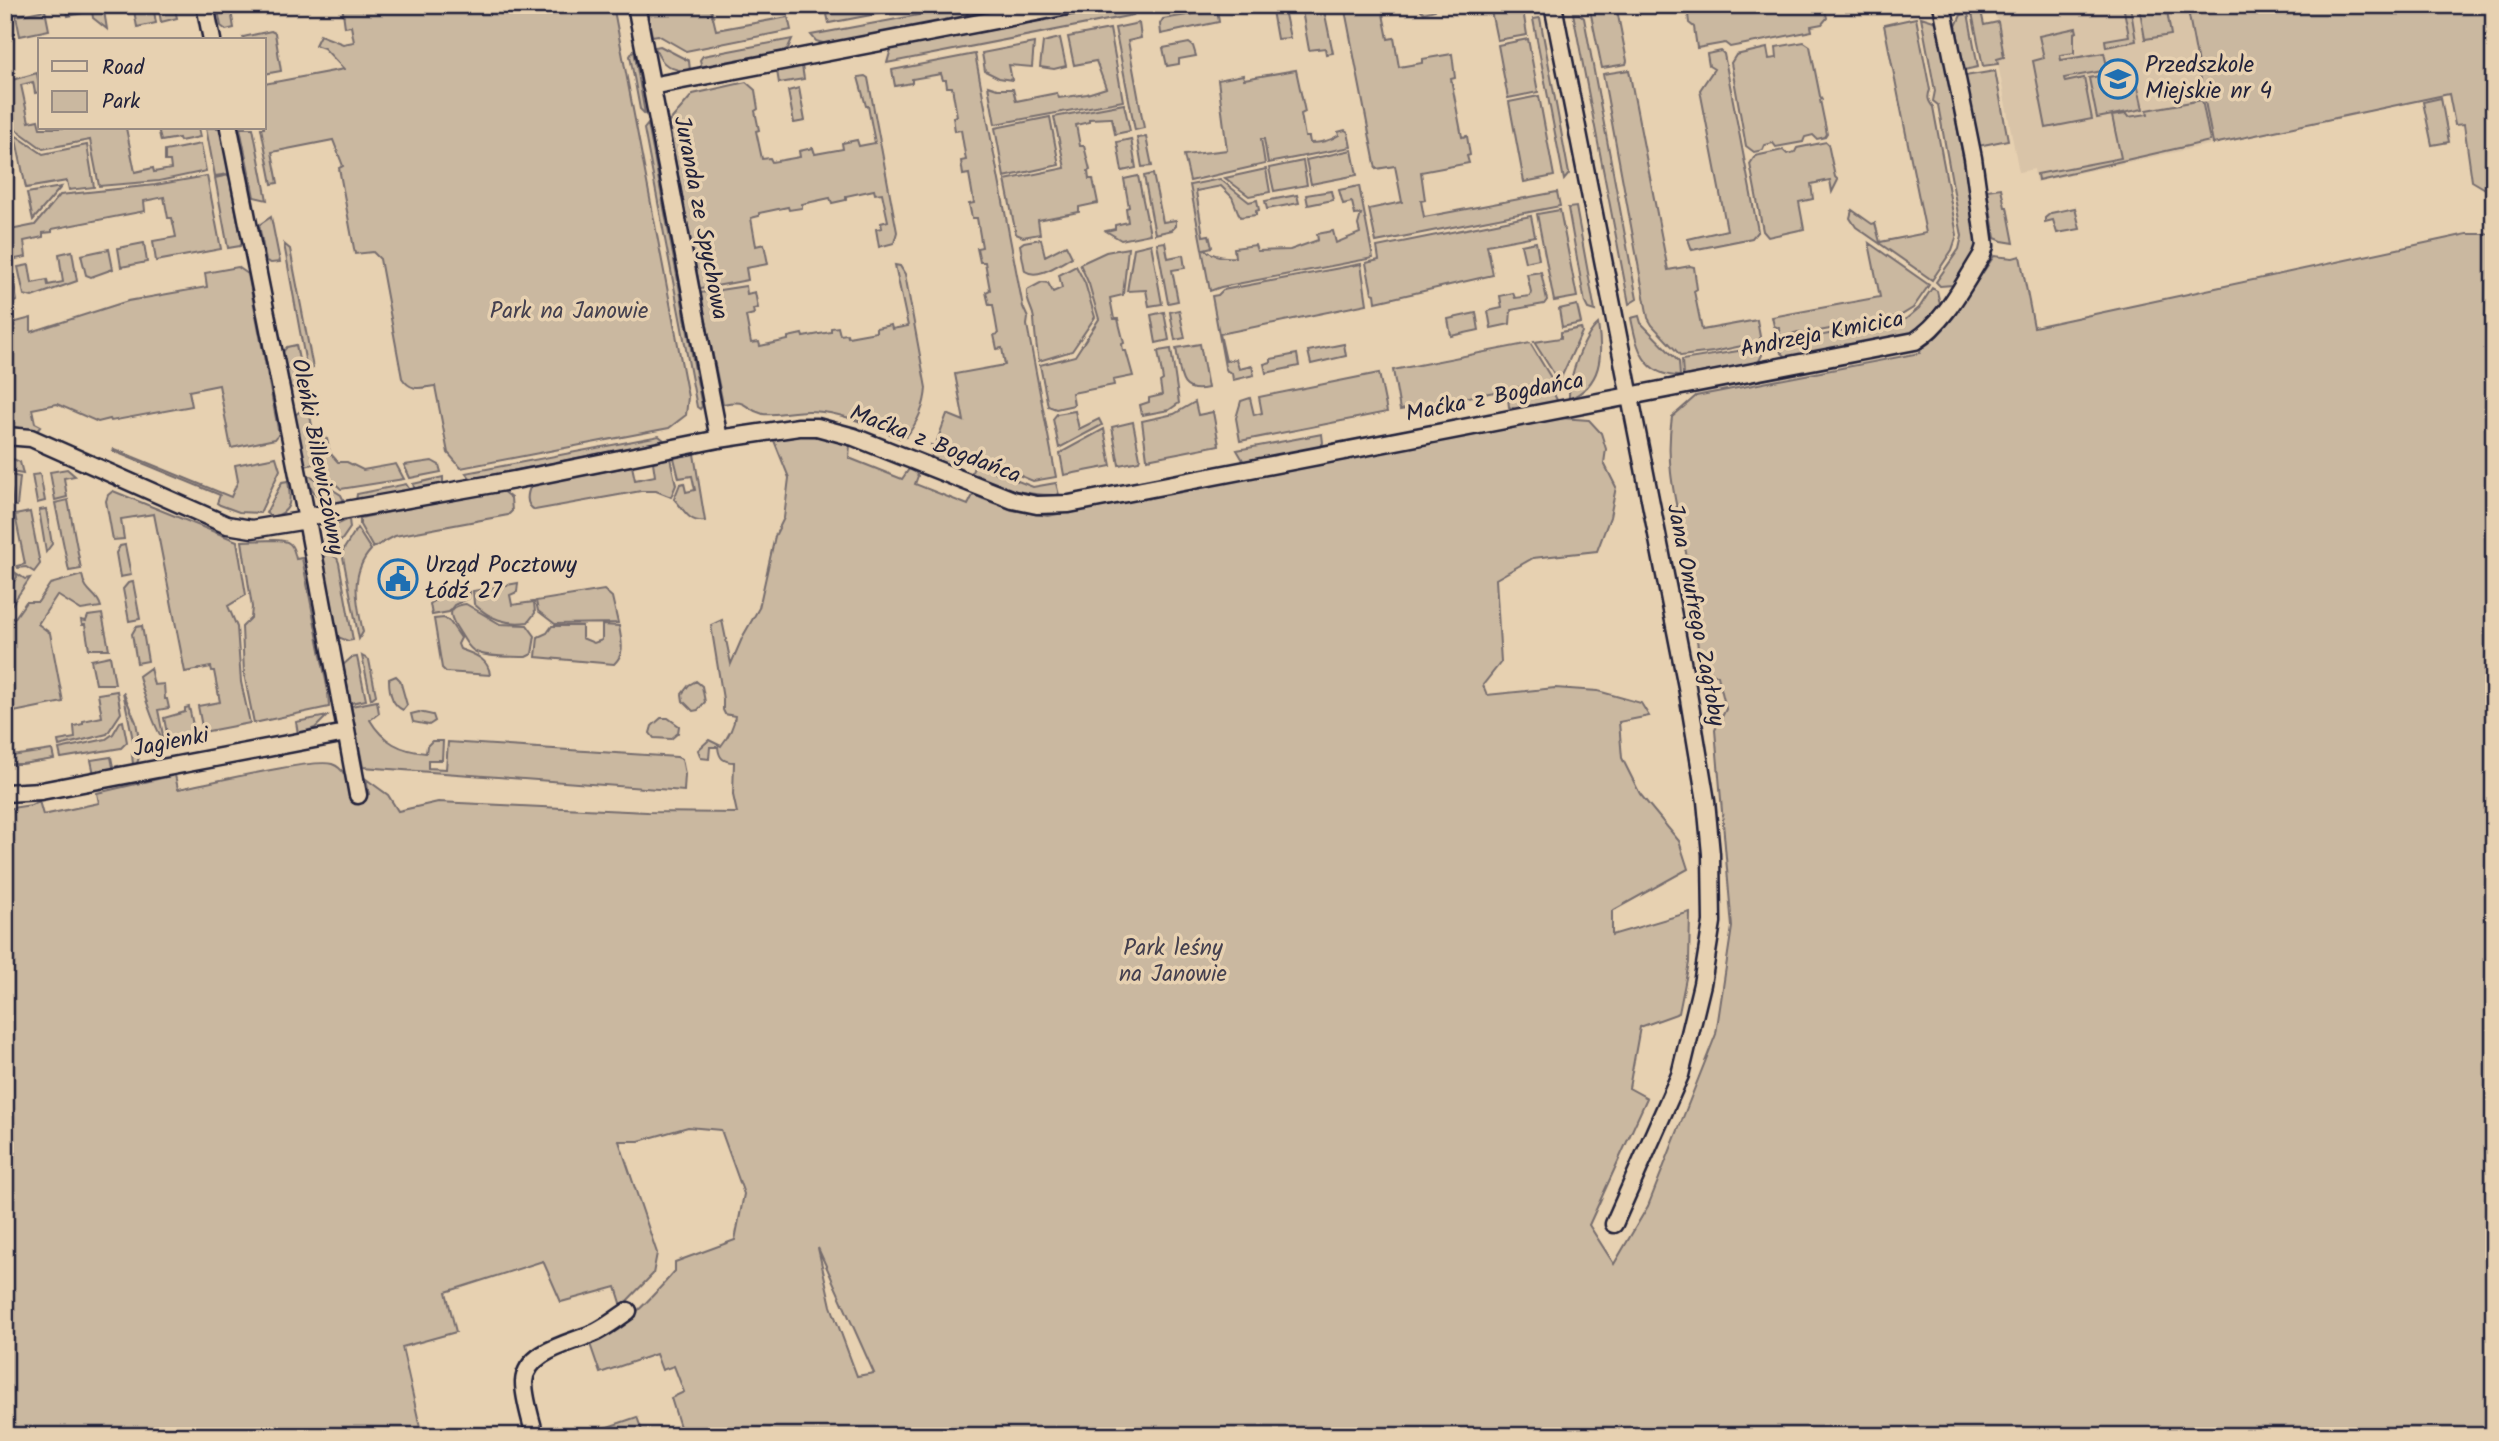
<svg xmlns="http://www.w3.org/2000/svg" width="2499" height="1441" font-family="Kalam,sans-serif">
  <rect width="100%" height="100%" fill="#e7d1b1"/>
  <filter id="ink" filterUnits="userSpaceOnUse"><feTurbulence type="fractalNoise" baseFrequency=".0143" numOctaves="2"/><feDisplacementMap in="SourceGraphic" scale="14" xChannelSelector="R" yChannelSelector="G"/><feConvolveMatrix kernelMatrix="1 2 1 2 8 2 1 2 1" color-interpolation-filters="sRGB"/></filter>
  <g filter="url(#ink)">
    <!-- built -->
    <path fill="#d9c4a8" d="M1994,5h193l26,139 -177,38 -2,-13 -15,3 -22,-113 7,-2z"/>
    <!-- green -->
    <path fill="#cab8a0" stroke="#766d6e" stroke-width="2" fill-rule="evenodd" d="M72,5h31l4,24 -14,-11 -1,-7 -24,5 -2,-10z
      M133,5h20l3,18 -19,4z
      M158,5h16l3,13 -16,4z
      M217,5h13l4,23 -8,2 -5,-4z
      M342,5h271l75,392 -2,18 -17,13 -208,40 -13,-15 -13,-67c-14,2 -24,6 -33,-8l-22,-119 -7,-7 -18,2 -16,-86 4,-2 -10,-26 -61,12 6,31 -6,1 -11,-56h3v-44l80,-15 -20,-21 -9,-3 5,-10 23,9 11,-2 -3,-16 -6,1z
      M646,5h64l6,25 72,-13 3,13 -105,21 -28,-16 -6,1z
      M849,5h74l-94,18 -3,-13z
      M972,5l-6,11 -6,3 -134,25 -10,-3 -5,-6z
      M1121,5h6l6,10 -246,48 4,-14z
      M1271,5h12l7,33 -13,1z
      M1301,5h22l10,48 -7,1 -1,-6 -16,2z
      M1344,5h93l-2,5 -11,3 -6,-6 -35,7 5,25 6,-1 5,29 23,-4v-4l30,-5 3,24 -4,1 11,58 5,-1 3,19 -3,1 2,7 -48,9 4,28 -4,1 3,16 133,-25 3,14 -184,36 -7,-33 33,-7 -7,-36 -19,3z
      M1483,5h34l6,5 4,25 -30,5 -6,-29z
      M1589,5h27l11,56 -1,3 -24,4z
      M1738,5h86l3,13 -5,6 -11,2 1,5 -82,16 -5,-4 -28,5 -3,-21 -5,-4 -1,-9z
      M2123,5h7l6,36 -30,6 -1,-7 24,-4z
      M2139,5h27l5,30 -26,4z
      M2187,5h307v189l-22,-13 -8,-57 -9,1 -6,-31 -236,50z
      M45,10l4,20 -29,6 -4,-20z
      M1217,10l2,12 -58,12 -1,-10 3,-5z
      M1981,11l3,14 14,-3 6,35 -7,2 1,5 -15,2 -11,-53z
      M1573,13h6l5,5 53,281 -8,5z
      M1968,13l10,54 -14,3 -8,-44 5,-11z
      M1921,17l16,5 40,207 -1,20 -23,36 -13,1 -4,-4 23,-33 3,-13 -24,-131 -5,-4 2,-10z
      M1540,18l29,156 -5,6 -31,-161z
      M1916,18l14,72c-3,7 -2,11 3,17l24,128 -5,15 -20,30 -76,-53 -6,-9 2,-8 20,14 3,-1 5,19 46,-9 -42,-208z
      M1139,23l2,15 -13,3 16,87 -9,2 -20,-102z
      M2076,28l1,4 -3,1v20l-14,2 1,5 43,-7 4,17 -44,8 1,4 19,-4 8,41 -46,9 -13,-67 11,-3 -5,-22z
      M1110,29l13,72 -128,23 -7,-38 9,3h16l3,12 41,-8 2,5 28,-4 19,-6 -10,-27 -22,4 -6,-28z
      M271,31l4,2 6,38 -17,3v-34h-20l-1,-3z
      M1060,38l6,28 -12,3 -14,-2 3,-25z
      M792,39l-4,9 -8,5 -78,15 -2,-8 3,-4z
      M1528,39l10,53 -30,6 -10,-53z
      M1804,42l6,4 10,50 2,3 -2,1 7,34 -2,3 -8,2 -4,-4 -8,2 -2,5 -27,5 -3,-4 -8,2 -2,5 -9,2 -8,-6 -15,-83 5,-8 31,-7 2,11 8,-1 -1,-11z
      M1034,43l-2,24 -23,-2 3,15 -13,-2 -14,-7 -3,-18z
      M1189,43l4,3 3,10 -17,3v5l-12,2 -4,-18z
      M660,46l29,15 1,10c-18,0 -30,-6 -35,-24z
      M634,50l11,64 -5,-5 -10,-53z
      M1721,51l3,3 34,177 -6,7 -60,12 -4,-11 39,-9 -27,-140 14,-21 -5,-3 -2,-12z
      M975,54l48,253 5,11 -1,7 29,152 -23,4 -96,-40 10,-27 17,7 -9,-47 50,-9 -3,-17 -5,1 -3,-14 4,-1 -5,-29h-4l-3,-13 4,-2 -5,-28h-5l-3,-14 5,-1 -5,-29h-5l-3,-14 5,-1 -5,-29 -6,1 -2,-14 5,-1 -5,-30 -6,1 -2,-14 4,-1 -5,-29h-5l-1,-7h-3l-2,-6 -29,5v4l-17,3 -3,-16z
      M802,66l2,13 -25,4 -2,-12z
      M2134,69l9,40 -46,9 -8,-40z
      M1296,70l9,42 -4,2 4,23h4l1,6c11,0 20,-2 29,-8l-1,-3 7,-2 3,2 3,15 -83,16 -4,-24h-3l4,25 -75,17 -6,-26 43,-5 -9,-70 25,-5 1,4z
      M1629,70l39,200 22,-4 4,1 3,22 -3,2 8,39 55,-10 4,22 -48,10 -32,4 -29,-31 -4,-7 -45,-244z
      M1995,71l13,69 -30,6 -13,-70z
      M37,73l3,19 -5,1 -2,-11 -12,3 8,37 9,-2 2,8h86l9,44 18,-4 1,4 17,-3 -1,-8h-5v-10l36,-7 5,27 -47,10 -60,5 -9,-46 -47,9 -29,-21 -9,-46z
      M865,76l3,2 29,154 -3,11 -15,4 -3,-18 6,-1 -1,-5 7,-2 -6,-28 -7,1 -1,-4 -28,6v4l-14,3 -2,-5 -28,6v4l-13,2 -1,-3 -29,6v3l-8,2 5,28 8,-2 4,20 -22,4 2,12 -48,9 -32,-166 25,-29 53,-12 9,8 3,19 -3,2 4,19 -3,1 6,28 8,-1 2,4 28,-5 -1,-6 14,-3 2,6 28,-5 -1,-6 15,-3 2,6 16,-3 -7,-37h-2l-8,-29z
      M799,88l6,33 -11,2 -6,-32z
      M1539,96l15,80 -30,6 -15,-80z
      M2441,98l8,44 -17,3 -9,-43z
      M2202,100l8,41 -172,39 -1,-6 84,-16 -9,-42 14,-2 2,3 20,-3 -1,-4z
      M1124,104l6,27 -15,3 -3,-16h-2l-21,1v3l-13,3 4,21h4l6,24 -2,1 1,8h4l5,24 -19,4v5l-41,8 2,14 -17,3 -7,-3 -11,-54 60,-12 -11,-51z
      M1050,117l9,48 -55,12 -9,-49z
      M648,124l54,282 -2,3 -3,-2 -53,-278z
      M158,128h40l2,9 -20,4 -1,-3 -18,3z
      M206,128h14l9,46 -14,2z
      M240,128h13l14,72 -13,-3z
      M15,135l28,19 44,-9 7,42 -25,3 -2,-9 -41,7z
      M1146,137l6,29 -10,1 -5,-29z
      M1131,139l5,29 -14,3 -5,-29z
      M1826,142l2,2 7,33 3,3 -6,12 -2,-12 -19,4 2,15 -14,3 5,27 -36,8 -5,-6 -13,-67 5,-8 28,-6 4,4 8,-2 2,-4z
      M1352,150l5,25 -46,9 -5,-24z
      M1303,161l4,24 -33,6 -5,-23z
      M1266,169l4,23 -21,4 -24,-18z
      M1153,174l10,48 13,-2v6l-4,4 -17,4 -11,-58z
      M229,175l13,68 -2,3 -12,2 -13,-70z
      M207,176l14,73 -65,12 -3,-20 23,-4 -4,-19h-4l-4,-21 -20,4 1,10 -93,18v3l-9,1v4l-19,4 2,16 -16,3 7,41 -7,2 -5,-25v-47l30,-6 25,-30 95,-10z
      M1138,176l12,58 -29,6 -15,-9 9,-2v-4l13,-3 -2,-14 3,-1 -5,-28z
      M1220,179l29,23 8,-2 2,10 -3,1v4l-16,2 -8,-20 -11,-11 -25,5 7,45 6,-1 3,12 -8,2c9,7 19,9 31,8l-1,-9 21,-3 2,6 33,-1 28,-10 -1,-6 16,-3 3,12 24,-10 -2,-8 3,-11 -6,1 -3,-13 -9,2 -4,-14 20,-4 14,72 -152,29 -11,4 -20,-106z
      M61,187l-28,33 -6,-27z
      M2001,188l4,19h2l7,36 -12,-2 -7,-3 -8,-48z
      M1331,191l2,9 -25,5 -2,-10z
      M1297,195l2,8 -32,6 -2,-8z
      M1576,207l19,104 -7,-2 -3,-6 -17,-95z
      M2075,208l5,21 -23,4 -4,-13 -8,2v-4l6,-5z
      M1560,210l17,87 -23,4 -17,-87z
      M1531,216l4,20 -48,9 6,30 -117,27 -1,-8 -3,-1 -6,-30 13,-3 -2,-13z
      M271,217l9,45 -9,1 -5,-2 -7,-36z
      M2467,234h27v1202h-1840l26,-9 -9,-29 13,-6 -10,-26 -12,4 -6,-16 -56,19 -10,-29c38,-20 57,-41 85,-73v-9l60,-22 9,-46 -23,-64 -33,-3 -49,14h-20l38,112 -4,21 -31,32 -6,-19 -55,15 -18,-41 -97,31 10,40 -54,15 20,89h-417v-627l26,-4 8,-4 4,14 56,-12 -2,-10 78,-18 3,14c27,-5 135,-31 154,-25 15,5 17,22 21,35l16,-5 -3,-15 22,16 10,16 40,-9 209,10 90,1 -4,-18 1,-33c-11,0 -15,-4 -16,-15h-8l-1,12 -8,-1 -3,-8 11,-10 12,6c7,-9 13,-18 14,-30l-10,-2 -2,-4v-11l-12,-74 11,-5 9,44 12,-28 16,-28 16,-72 9,-18 5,-40 -16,-40c26,-4 52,-4 77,7l-1,13 53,21 7,-10 6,3 3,4 -3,8 53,21 5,-10 39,15 36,6 513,-98 28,2 12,13 5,16 -2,14 12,24 -6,30 -13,34 -64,7 -37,21 5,83 -18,23 4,10 68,-7 43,3 43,12 8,13 -30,6 3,36 18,36 39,47 9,28 -76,42v24l78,-23 -1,51 -10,50 -39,14 -11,61 18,10 -58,127 25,39 34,-58 68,-172 16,-107 -17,-197 11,-21 -8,-33 -18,-10c-4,-32 -6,-64 -11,-96 -8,-54 -26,-97 -17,-153l24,-21 224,-43 1,-4 13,-10 17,-19 43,-64 19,2 7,-2 14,71zM818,1248l56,125 -17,3 -26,-70z
      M1041,239l4,17 21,-11 6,12c-13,7 -34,23 -47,14l-5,-26 4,-3z
      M1165,242l3,16 15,-3 2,13 -13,2 6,31 -10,2 -11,-60z
      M1536,242l3,17 -14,3 -4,-17z
      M144,243l3,19 -26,5 -3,-19z
      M1869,243l60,42 -16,23 -13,8 -97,18 -5,-2c-7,1 -10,5 -18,7l-1,-11 -5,-2 -2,-9 108,-20z
      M284,244l6,5 23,119 -6,2z
      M1151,244l11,60 -13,2 -3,-16 -19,1 7,-43z
      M1128,248l-5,47 -13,3 4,21h4l6,24 -2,1 1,7h3l7,25 -20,4 1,5 -42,8 2,12 -18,4 -8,-3 -8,-41 35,-9 24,-37 -10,-35 -9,-20 26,-12z
      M109,249l4,20 -22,8 -5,-2 -5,-20z
      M72,251l5,30 -45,16 -8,-2 -6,-28 11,-2 3,18 15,-3 1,5 15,-3 -4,-28z
      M1361,264l6,40 -147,30 6,27 10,-2 3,10 13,-3 2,9 -21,5 -1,-7 -5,-2 -2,-4 -13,-71 6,-1 5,-5z
      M895,265l5,1 5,8 21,114c-1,18 -9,35 -20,49l-6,1c-29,-12 -57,-26 -89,-27 -12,-1 -40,5 -48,3 -22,-6 -13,-15 -40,-10l-23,-111 46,-7 1,8 8,-2 3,16 -5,1 1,5 -8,2 5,27 8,-1 1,4 28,-6v-3l14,-3 1,3 28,-5v-4l7,-1 2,8 7,-1 1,3 28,-5v-4l15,-3 1,4 16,-3z
      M1076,266l9,17 10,34 -23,34 -33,10c-3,-15 -4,-29 -5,-42 -1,-11 -8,-15 -7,-29l15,-8 6,1 5,9 9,-4 -3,-13z
      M238,267l10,7 31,160 -4,5 -44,9 -12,-63 -30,6 3,15 -81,15 -1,-2 -12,3 -41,-18 -25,5 3,14 6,3 -5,6 -31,-7v-100l26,-7v14l97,-31 79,-14 -2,-14z
      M1541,272l6,28 -3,4 -33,6 -1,14 -19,4 -3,-17 14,-3 -2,-12 13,-3 2,5 15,-2 1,-4 -4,-18z
      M1932,288l5,3 3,13 -17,21 -13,9 -123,24 -7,-7 -2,-7 13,-2 6,-6 6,3 103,-20 13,-11z
      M1577,305l4,18 -19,4 -3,-18z
      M1179,310l6,28 -10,2 -5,-28z
      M1164,312l5,28 -13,3 -5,-28z
      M1476,313l3,17 -28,6 -3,-17z
      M1639,316l2,7 38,39 1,14c-37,0 -43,-28 -49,-58z
      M1598,324c5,31 4,61 -29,75 -1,-20 14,-62 29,-75z
      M1581,328l1,4 -22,48h-2l-24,-38 27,-4v-6z
      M1530,343l23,38 -153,29 -7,-40z
      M1200,344l8,44c-31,7 -27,-16 -32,-40z
      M1344,344l2,12 -35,8 -3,-13z
      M296,345l9,44 -16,-2 -6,-35 4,-5z
      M1763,347l-1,8 -4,8 -75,13 -1,-16z
      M1171,349l8,54 -10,7 -27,5 -2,-10 9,-3v-4l13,-3 -2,-13 3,-2 -5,-29z
      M1297,354l2,12 -33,7 -2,-9 7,-2v-3z
      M1379,373l8,39 -147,29 -4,-23 5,-17 9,-3 4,17 8,-2 -3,-16z
      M1546,391l8,3 4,8 -41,8 -8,-3 -1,-9z
      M1195,402l3,13 15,-3 6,33 -72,14 -5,-38 32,-7z
      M308,406l10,49 -4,9 -9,2 -10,-51z
      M1075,411l4,18 20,-10 3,6 -43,23 -6,-29 4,-5z
      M1133,422l7,36 -1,3 -20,4 -7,-38z
      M1104,429l7,37 -47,9 -4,-22z
      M1322,434l1,9 -4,4 -75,15 -7,-12z
      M659,436l6,5 -194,38 -5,-6z
      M320,437l7,2 3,14 8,9h9l16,8 33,-6 8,15 -63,10 -14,-13z
      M931,445l27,12 -4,9 -3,1 -19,-8z
      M114,449l117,48 7,-16 -3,-16 41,-8 4,13 -20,43 -21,-1 -19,-7 -3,-2 3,-8 -107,-44z
      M694,454l11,67c-17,2 -20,-11 -31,-22l6,-15 4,-1 2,9 9,-2 -3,-14 -13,2 -5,-20z
      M670,458l6,27 -5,12 -15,-6h-15l-106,19c-10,-5 -8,-16 -4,-25l101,-19 3,14 20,-4 -2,-14z
      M13,459l7,3 3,12 -18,-3v-10z
      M432,461l7,4 2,7 -31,6 -6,-13z
      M975,464l58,23 23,-4 3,12c-35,1 -56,-7 -88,-20z
      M67,469l8,7 -11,2 3,19 -12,3 -5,-28z
      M5,474l15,3 -3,29h-4l-2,-16 -6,1z
      M40,474l5,27 -8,2 -5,-28z
      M311,476l30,19 4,8c-20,3 -33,-7 -38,-26z
      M443,477v5l-3,2 -25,6 -2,-6z
      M288,481c3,18 5,32 -17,36l-5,-4 16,-31z
      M406,484l4,6 -54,11 1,-7z
      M501,490l10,8 1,13 -4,4 -113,21 -22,12 -13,-23v-7z
      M113,491l124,50 9,54 -18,11 9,21 4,55 9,41 -47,9 -5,-26 22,-4 -6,-31h-2l-1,-4 -26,5 -31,-158 -33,5 3,20 -11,1 -7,-39 2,-6z
      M68,500l13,69 -12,2 -14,-68z
      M46,509l6,35 -6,8 -7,-42z
      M30,512l10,52 -6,8 -8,-5 -8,1 -1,-2 8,-2 -10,-49z
      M349,519l1,9 -9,13 -19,2 10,-16z
      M357,528l14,22c-22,24 -14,54 -8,82l-4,7 -17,-87z
      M274,540c16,0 19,4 22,19l6,-1 26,133 1,16 -75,16 -10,-49 -2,-47 9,-9 1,-11 -10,-66z
      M125,545l6,30 -11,2 -4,-24 4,-7z
      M330,554l7,4 2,5 14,77 -5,1 -10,-4 -16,-82z
      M16,573l9,6 5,-1 -24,35 8,6 12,-17h12l12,-18 32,-9c3,19 16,18 19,32l-20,3 -24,-15 -19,29 12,9 13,69 -49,10 -9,-5v-117l2,1 10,-14z
      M133,582l7,37 -11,2 -6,-32 5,-6z
      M518,583l-1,9 -7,3 2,10 22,-3 1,11 -7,9c-22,3 -38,-3 -54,-18l-1,-13z
      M604,590l8,7 6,26 -63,1 -17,-13 -2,-10z
      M470,592l-1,6 -15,7 -5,7 -17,3 -2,-11 8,-6z
      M466,604l34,20 27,1 8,11 -3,18 -6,3c-15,-1 -37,1 -50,-5 -7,-3 -10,-10 -14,-16 -9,-14 -21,-29 4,-32z
      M102,614l7,35h-20l-4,-24h-3l-1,-5 5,1 2,-5z
      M444,618l6,4 11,16 -3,6 2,5c13,5 29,9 30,26l-44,-3 -4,-4 -8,-49z
      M602,625l17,1c2,14 7,27 -5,38l-78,-7 2,-20 9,-4 5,-7h30v12l12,5 8,-3z
      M142,626l6,35 -11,2 -5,-29 4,-7z
      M110,656l5,28h-19l-5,-24z
      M362,656l7,4 7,35 -5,4z
      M357,657l9,43 -15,3 -8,-38 8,-7z
      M150,668l4,17 10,-1 1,15h2l2,9 -11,2 6,30c-8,-7 -22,-51 -25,-64z
      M396,676l4,4 7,25 -4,5c-11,-5 -14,-19 -14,-31z
      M696,681l6,5 3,16 -7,8 -5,1 -10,-10 -1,-7 7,-9z
      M117,691l4,22 -14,21 -48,12 -1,-5 17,-3 -1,-12 9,-2v-3l19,-4 -4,-23z
      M123,692l13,30 4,23 -7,-5z
      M377,701l2,12 -9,7c13,22 31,31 56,33l1,-7 5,-5h11l-1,19h-14v8l18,1 2,-27 229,15 5,2 3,15 -1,17 -321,-24 -12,-61z
      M189,707l6,27 -27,5 -4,-21 21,-6v-4z
      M419,712l14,3 2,6 -6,4 -16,-3 -2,-8z
      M327,716l-12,12 -17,6 -2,-12z
      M661,718h7l11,8 -1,7 -7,6 -17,-1 -4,-5 2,-7z
      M123,721l4,21 -6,6 -60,10 -2,-9 47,-10 7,-5 7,-12z
      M52,750l2,9 -32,5h-17v-7z
      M141,752l-5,14 -42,8 -3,-14 20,-3 2,10 5,-1 1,2 14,-3 -1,-11z
      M637,1417l7,19h-63z"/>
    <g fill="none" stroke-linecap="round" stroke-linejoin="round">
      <!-- minor casing -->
      <g stroke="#22223b" stroke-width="21">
        <path id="minor" d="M205,5l7,35
          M636,5l83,434
          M1553,5l134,682 19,114 5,53 1,68 -10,62 -22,91 -66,149
          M651,86l422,-81
          M229,128l78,392 51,275
          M5,436l26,2 196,87 25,4 55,-9
          M307,517l208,-37 204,-41 80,-12h18l37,10 159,63 24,5 32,-1 846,-163c30,-19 48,-56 67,-86l3,-9 -12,-88 -31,-153
          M5,793l36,-2 305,-58
          M535,1436c-4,-17 -11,-37 -11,-54 2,-32 49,-39 72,-50 12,-6 22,-14 32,-21"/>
      </g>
      <!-- minor -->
      <use href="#minor" stroke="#e7d1b1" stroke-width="16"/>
    </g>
  </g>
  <!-- icons -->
  <defs>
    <g id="school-ring" transform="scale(2.0125)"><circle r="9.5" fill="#e7d1b1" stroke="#1f6fb2" stroke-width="1.5"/><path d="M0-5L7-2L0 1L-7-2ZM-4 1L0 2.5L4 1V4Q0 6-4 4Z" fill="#1f6fb2"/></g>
    <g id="civic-ring" transform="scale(2.0125)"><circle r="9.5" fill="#e7d1b1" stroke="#1f6fb2" stroke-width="1.5"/><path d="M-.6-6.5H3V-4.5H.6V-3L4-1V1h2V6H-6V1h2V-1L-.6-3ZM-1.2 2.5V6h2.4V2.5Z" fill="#1f6fb2"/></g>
  </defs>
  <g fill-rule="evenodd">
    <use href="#school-ring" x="2118" y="79"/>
    <use href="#civic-ring" x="398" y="579"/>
  </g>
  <g text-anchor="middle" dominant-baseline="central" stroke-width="7" stroke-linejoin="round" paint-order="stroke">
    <!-- poi labels -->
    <g font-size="23" fill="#22223b" stroke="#e7d1b1" text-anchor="start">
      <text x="2145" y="66">Przedszkole<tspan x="2145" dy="26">Miejskie nr 4</tspan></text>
      <text x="425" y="566">Urząd Pocztowy<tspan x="425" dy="26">Łódź 27</tspan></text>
    </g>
    <!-- street labels -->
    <g font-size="23" fill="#22223b" stroke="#e7d1b1">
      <text transform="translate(700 218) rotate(79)">Juranda ze Spychowa</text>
      <text transform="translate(1822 335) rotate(-11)">Andrzeja Kmicica</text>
      <text transform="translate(1495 398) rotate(-11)">Maćka z Bogdańca</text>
      <text transform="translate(935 445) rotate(21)">Maćka z Bogdańca</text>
      <text transform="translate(317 457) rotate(79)">Oleńki Billewiczówny</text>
      <text transform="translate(1695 615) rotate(79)">Jana Onufrego Zagłoby</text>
      <text transform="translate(171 743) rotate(-11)">Jagienki</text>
    </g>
    <!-- park labels -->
    <g font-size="23" fill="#44404f" stroke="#e7d1b1">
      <text x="569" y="312">Park na Janowie</text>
      <text x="1173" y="949">Park leśny<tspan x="1173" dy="26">na Janowie</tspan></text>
    </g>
  </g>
  <!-- margin -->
  <rect width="2499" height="1441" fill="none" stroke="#e7d1b1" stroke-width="28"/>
  <rect x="14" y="14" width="2471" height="1413" fill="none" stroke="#22223b" stroke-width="2.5" filter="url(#ink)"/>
  <!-- legend -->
  <rect x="38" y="38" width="228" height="91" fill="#e7d1b1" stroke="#988b82" stroke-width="2"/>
  <rect x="52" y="61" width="35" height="10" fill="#e7d1b1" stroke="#988b82" stroke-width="2"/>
  <text x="102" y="74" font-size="21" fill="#22223b">Road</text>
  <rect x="52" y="91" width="35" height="21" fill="#cab8a0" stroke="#988b82" stroke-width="2"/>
  <text x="102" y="108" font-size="21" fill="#22223b">Park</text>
</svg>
